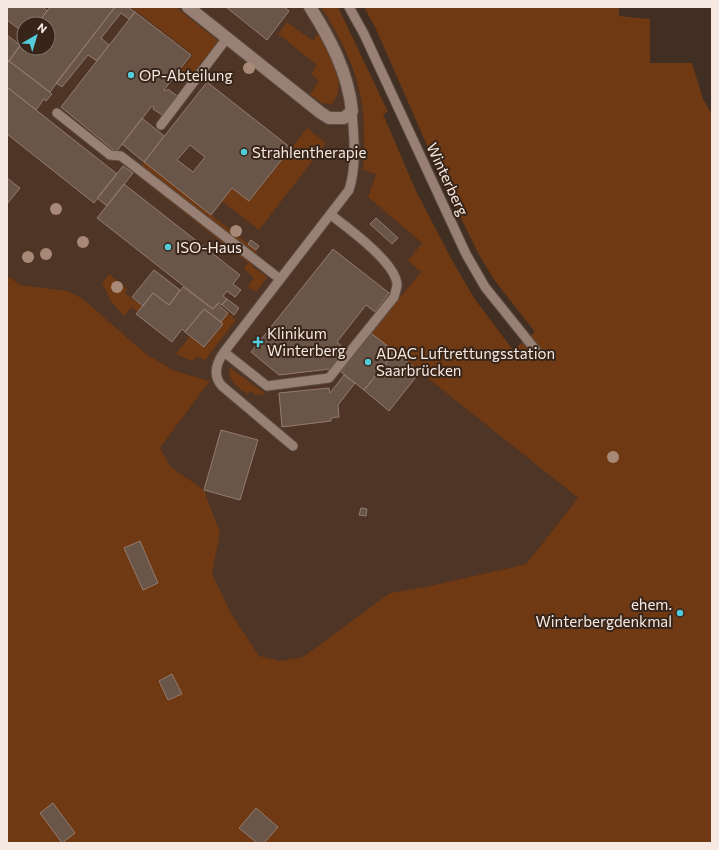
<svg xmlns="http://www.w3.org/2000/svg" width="719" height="850" font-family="Commissioner,sans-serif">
  <rect width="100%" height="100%" fill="#422f24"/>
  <!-- built -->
  <path fill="#4e3526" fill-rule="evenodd" d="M7,7h314l15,23 20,51 7,29v60l13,3 -8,24 54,46 -1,29 -49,61 206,165 -52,66 -101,23 -35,6 -128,103 -47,-72 -11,-134 -33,-23 -11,-19 50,-67 -35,-10 -29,-17 -63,-55 -15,-8 -48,-6 -13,-10zM24,24h24v24h-24z"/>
  <!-- green -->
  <path fill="#6f3913" d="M131,7h45l42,34 -27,35 -10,-6 12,-15z
    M321,7h17l50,105 -5,2 33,77 37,71 21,36 39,52 22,-18 -40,-51 -17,-28 -37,-76 -65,-148 -12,-22h255v9l31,3v44h42l11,36 9,15v729h-705v-568l13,10 48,6 15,8 63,55 29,17 35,10 -50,67 11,19 33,23 16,43 -8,41 20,41 27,41 21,5 23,-4 87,-64 35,-6 101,-23 52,-66 -207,-165 50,-61 -13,-11 14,-18 -54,-46 8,-23 -13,-4c1,-19 1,-39 0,-58 -4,-37 -22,-75 -42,-105z
    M287,22l26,19 6,-8c10,18 30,52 13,71l-10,-1 -12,-9 9,-13 -8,-7 6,-9 -39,-31z
    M307,128l19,15 -67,87 -37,-29 10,-13 18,13z
    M144,162l113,89 -4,16 14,10 -11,15 -8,-6 6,-8 -10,-9 4,-6 -113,-89z
    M109,274l18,15 -2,4 17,13 -4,6 -7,-5 -7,9 -13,-15 -9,-18z
    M228,313l8,7 -31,40 -8,-3 -5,4 -16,-7 14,-18 15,11 18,-23 -2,-2z
    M230,368l36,26 -10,1 -6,-4 -2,3c-10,-7 -21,-13 -18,-26z"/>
  <!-- building -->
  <path fill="#6a5549" stroke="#937c6f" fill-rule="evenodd" d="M7,7h36l4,4 -10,13h-13v9l-17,-13z
    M50,7h65l-65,85 -41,-31 15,-20v7h24v-24h-11z
    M115,7h13l7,5 -6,7 -8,-6 -20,25 8,7 -12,16 -9,-6 -26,32 -6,-4z
    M226,7h58l5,4 -22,29z
    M135,12l56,43 -27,35 2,1 2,-2 9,7 -15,19 -9,-6 1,-2 -2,-1 -36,46 -55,-45z
    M7,35l13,10 -11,16 -2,-2z
    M9,61l43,33 -6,7 -2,-2 -8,11 -29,-23v-24z
    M207,82l84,66 -42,53 -17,-13 -21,27 -67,-53zM190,145l15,12 -12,15 -16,-12z
    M7,87l110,87 -23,29 -87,-69z
    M142,118l22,18 -20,26 -22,-18z
    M123,166l10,7 -26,33 -10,-8z
    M7,178l13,10 -13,16z
    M124,184l116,91 -7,9 8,6 -6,7 -8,-6 -4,5 4,3 -5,6 -4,-2 -5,6 -116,-91z
    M376,218l22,20 -6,6 -22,-20z
    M251,240l8,6 -3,4 -8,-6z
    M333,249l56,44 -14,19 -9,-7 -29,37 8,7 -15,20 -51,6 -28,-23z
    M154,270l26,20 -11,15 -16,-12 -10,13 -11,-9z
    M183,287l30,22 4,-5 11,9 -7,9 -17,-13 -19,23 -3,-3 -10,13 -36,-28 17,-21 16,12z
    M227,299l12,9 -5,7 -12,-10z
    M204,309l19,15 -19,23 -19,-15z
    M371,333l24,19 -31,38 -23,-18z
    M395,352l25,20 -31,39 -25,-21z
    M344,375l11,8 -17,22 1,12 -8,1v3l-49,6 -3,-34 50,-5 1,5z
    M221,430l37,10 -18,60 -36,-10z
    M361,508l6,1 -1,7 -7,-1z
    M140,541l18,42 -15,7 -19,-42z
    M172,674l10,20 -14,6 -9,-19z
    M53,803l22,30 -13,10 -22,-30z
    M256,808l22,19 -14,16h-7l-18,-15z"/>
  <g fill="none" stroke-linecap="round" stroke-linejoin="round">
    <!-- lane casing -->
    <g stroke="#5e4e44" stroke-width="11">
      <path id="lane" d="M349,7l15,27 102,220 19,33 53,66
        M57,113l53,42 11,1 159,123
        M161,125l66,-87
        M224,352l43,34 62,-8 65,-81c1,-4 3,-9 3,-13 -2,-22 -49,-56 -66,-69
        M293,446l-71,-60c-10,-11 -5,-24 2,-34l125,-162c8,-25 5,-52 3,-79"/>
    </g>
    <!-- secondary casing -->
    <g stroke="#5e4e44" stroke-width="14">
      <path id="secondary" d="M188,7l133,106 8,5h15l8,-7c-4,-38 -21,-71 -42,-104"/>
    </g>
    <!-- lane -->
    <use href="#lane" stroke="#988174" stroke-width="9"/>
    <!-- secondary -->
    <use href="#secondary" stroke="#988174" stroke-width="12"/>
  </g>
  <!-- trees -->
  <g fill="#a88876">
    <circle cx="249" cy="68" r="6"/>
    <circle cx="56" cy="209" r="6"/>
    <circle cx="236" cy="231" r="6"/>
    <circle cx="83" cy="242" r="6"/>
    <circle cx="46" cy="254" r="6"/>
    <circle cx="28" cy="257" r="6"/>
    <circle cx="117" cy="287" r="6"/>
    <circle cx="613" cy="457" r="6"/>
  </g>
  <!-- markers -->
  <g fill="#53cbda" stroke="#38251a" stroke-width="1.5">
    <circle cx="131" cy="75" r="4"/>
    <circle cx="244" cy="152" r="4"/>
    <circle cx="168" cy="247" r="4"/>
    <path d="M256 336h4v4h4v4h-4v4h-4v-4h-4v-4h4z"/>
    <circle cx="368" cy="362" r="4"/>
    <circle cx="680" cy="613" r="4"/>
  </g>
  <g text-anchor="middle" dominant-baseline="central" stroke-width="4" stroke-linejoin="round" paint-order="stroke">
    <!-- poi labels -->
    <g font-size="15" fill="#f6e9e2" stroke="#38251a" text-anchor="start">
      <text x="139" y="75">OP-Abteilung</text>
      <text x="252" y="152">Strahlentherapie</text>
      <text x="176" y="247">ISO-Haus</text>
      <text x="267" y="333">Klinikum<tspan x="267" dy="17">Winterberg</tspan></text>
      <text x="376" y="353">ADAC Luftrettungsstation<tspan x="376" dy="17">Saarbrücken</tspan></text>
      <text x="672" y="604" text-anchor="end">ehem.<tspan x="672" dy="17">Winterbergdenkmal</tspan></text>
    </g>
    <!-- street labels -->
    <g font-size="15" fill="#f6e9e2" stroke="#38251a">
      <text transform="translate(448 179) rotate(65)">Winterberg</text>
    </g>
  </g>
  <!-- border -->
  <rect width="719" height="850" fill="none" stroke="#f6e9e2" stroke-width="16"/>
  <!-- north arrow -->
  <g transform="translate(36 36) rotate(38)"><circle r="19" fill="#38251a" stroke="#84736a"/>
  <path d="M0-3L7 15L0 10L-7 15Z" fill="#53cbda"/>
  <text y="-6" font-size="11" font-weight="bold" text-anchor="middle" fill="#f6e9e2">N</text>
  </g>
</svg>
